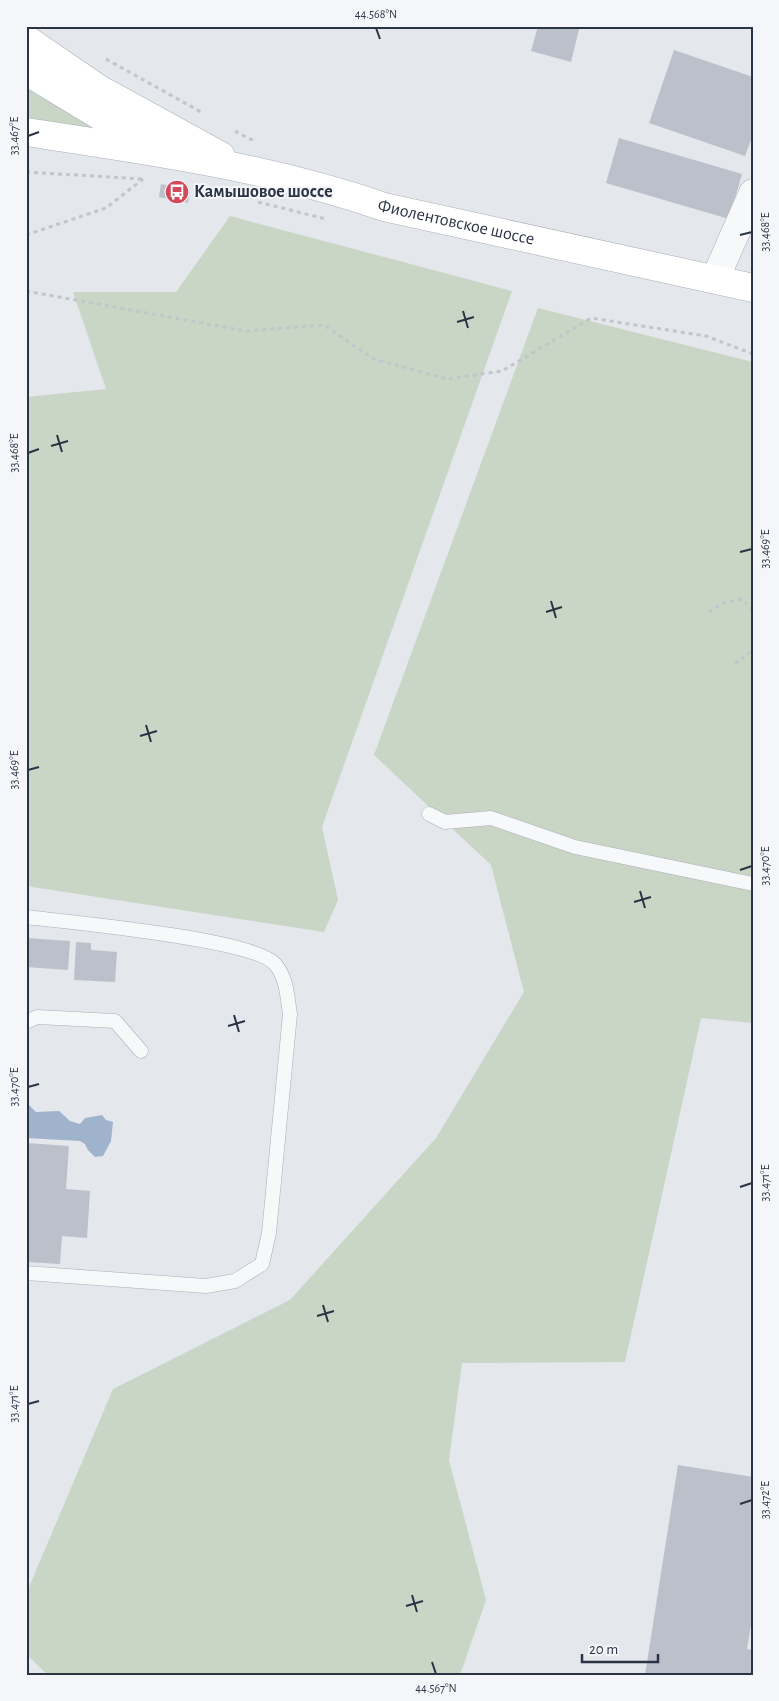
<svg xmlns="http://www.w3.org/2000/svg" width="779" height="1701" font-family="'Alegreya Sans',sans-serif">
  <rect width="100%" height="100%" fill="#e4e7ec"/>
  <!-- green -->
  <path fill="#c9d6c5" d="M26,84l77,45 -1,9 -76,-13z
    M230,216l282,75 -190,536 16,73 -14,32 -298,-46v-489l80,-8 -33,-97h103z
    M538,308l215,54v661l-52,-5 -76,344 -163,1 -13,97 37,140 -26,75h-412l-22,-21v-60l87,-205 177,-89 146,-162 88,-146 -33,-127 -117,-110z"/>
  <!-- water -->
  <path fill="#9fb4cc" d="M26,1102l10,10 23,-1 11,10 10,3 5,-6 17,-3 4,5 7,2 -2,19 -8,15 -8,1 -7,-7 -3,-6 -5,-3 -54,-3z"/>
  <!-- building -->
  <path fill="#bbc0ca" d="M538,26h30l11,3 -8,33 -40,-11z
    M674,50l79,27v57l-8,22 -96,-33z
    M619,138l123,36 -13,45 -123,-36z
    M161,184l29,6 -2,13 -29,-6z
    M26,938l44,3 -2,29 -42,-3z
    M76,942l15,1v7l26,2 -2,30 -41,-2z
    M26,1143l43,3 -3,43 24,2 -3,47 -25,-2 -2,28 -34,-2z
    M678,1465l75,12v136l-6,36 6,1v25h-108z"/>
  <g fill="none" stroke-linecap="round" stroke-linejoin="round">
    <!-- service casing -->
    <g stroke="#a9aeb7" stroke-width="15">
      <path id="service" d="M429,814l16,8 46,-4 84,29 178,37
        M26,917c42,5 227,22 249,47 12,14 12,32 15,50l-21,219 -7,31 -27,17 -29,5 -180,-13
        M26,1022l11,-5 78,4 26,30"/>
    </g>
    <!-- minor casing -->
    <g stroke="#a9aeb7" stroke-width="29">
      <path id="minor" d="M715,279l38,-86"/>
    </g>
    <!-- secondary casing -->
    <g stroke="#a9aeb7" stroke-width="29">
      <g id="secondary">
        <path d="M26,39l73,50 122,67"/>
        <path d="M26,71l124,75"/>
        <path id="s1" d="M26,132c120,18 243,35 358,75l369,81"/>
      </g>
    </g>
    <!-- path -->
    <path stroke="#c2c5cb" stroke-width="3" stroke-dasharray="4 4" stroke-linecap="butt" d="M106,59l95,53
      M235,131l21,11
      M26,172l117,7
      M258,202l68,17
      M26,235l80,-27 37,-29
      M26,291l220,40 78,-6 50,34 73,20 55,-8 89,-53 115,18 47,18
      M709,612l14,-9 19,-4 11,12
      M735,664l18,-14"/>
    <!-- service -->
    <use href="#service" stroke="#f7f8fa" stroke-width="14"/>
    <!-- minor -->
    <use href="#minor" stroke="#f7f8fa" stroke-width="28"/>
    <!-- secondary -->
    <use href="#secondary" stroke="#fff" stroke-width="28"/>
  </g>
  <!-- ticks -->
  <path fill="none" stroke="#2b3445" stroke-width="2" d="M376,28l4,11M28,136l11,-4M740,235l12,-3M463,311l5,17M457,322l17,-5M57,435l5,17M51,446l17,-5M28,453l11,-4M740,552l12,-3M551,601l5,17M546,612l16,-5M146,725l5,17M140,736l17,-5M28,770l11,-3M740,870l12,-4M640,891l5,17M634,902l17,-5M234,1015l5,17M228,1026l17,-5M28,1087l11,-3M740,1187l12,-4M323,1305l5,17M317,1316l17,-5M28,1404l11,-3M740,1504l12,-4M412,1595l5,17M406,1606l17,-5M432,1662l4,12"/>
  <!-- icons -->
  <defs>
    <g id="bus-disc" transform="scale(1.25)"><circle r="9.5" fill="#d1495b" stroke="#f4f6f9"/><path d="M-5-6H5V4H4V6H2V4H-2V6H-4V4H-5ZM-3.5-4V0h7V-4ZM-3.5 1.2v1.5H-2V1.2ZM2 1.2v1.5H3.5V1.2Z" fill="#fff"/></g>
  </defs>
  <g fill-rule="evenodd">
    <use href="#bus-disc" x="177" y="192"/>
  </g>
  <g text-anchor="middle" dominant-baseline="central" stroke-width="4" stroke-linejoin="round" paint-order="stroke">
    <!-- poi labels -->
    <g font-size="18" font-weight="bold" fill="#2b3445" stroke="#f4f6f9" text-anchor="start">
      <text x="194" y="192">Камышовое шоссе</text>
    </g>
    <!-- street labels -->
    <g font-size="18" fill="#2b3445" stroke="#f4f6f9">
      <text stroke="none"><textPath href="#s1" startOffset="440">Фиолентовское шоссе</textPath></text>
    </g>
  </g>
  <!-- border -->
  <rect width="779" height="1701" fill="none" stroke="#f4f6f9" stroke-width="55"/>
  <!-- scale -->
  <path d="M582 1654v8h76v-8" fill="none" stroke="#2b3445" stroke-width="2.5"/>
  <text x="589" y="1654" font-size="15" fill="#2b3445" stroke="#f4f6f9" stroke-width="4" paint-order="stroke">20 m</text>
  <rect x="28" y="28" width="724" height="1646" fill="none" stroke="#2b3445" stroke-width="2"/>
  <g font-size="12" text-anchor="middle" fill="#2b3445">
    <text x="376" y="18">44.568°N</text>
    <text transform="translate(14 136) rotate(-90)" y="4">33.467°E</text>
    <text transform="translate(765 232) rotate(-90)" y="4">33.468°E</text>
    <text transform="translate(14 453) rotate(-90)" y="4">33.468°E</text>
    <text transform="translate(765 549) rotate(-90)" y="4">33.469°E</text>
    <text transform="translate(14 770) rotate(-90)" y="4">33.469°E</text>
    <text transform="translate(765 866) rotate(-90)" y="4">33.470°E</text>
    <text transform="translate(14 1087) rotate(-90)" y="4">33.470°E</text>
    <text transform="translate(765 1183) rotate(-90)" y="4">33.471°E</text>
    <text transform="translate(14 1404) rotate(-90)" y="4">33.471°E</text>
    <text transform="translate(765 1500) rotate(-90)" y="4">33.472°E</text>
    <text x="436" y="1692">44.567°N</text>
  </g>
</svg>
